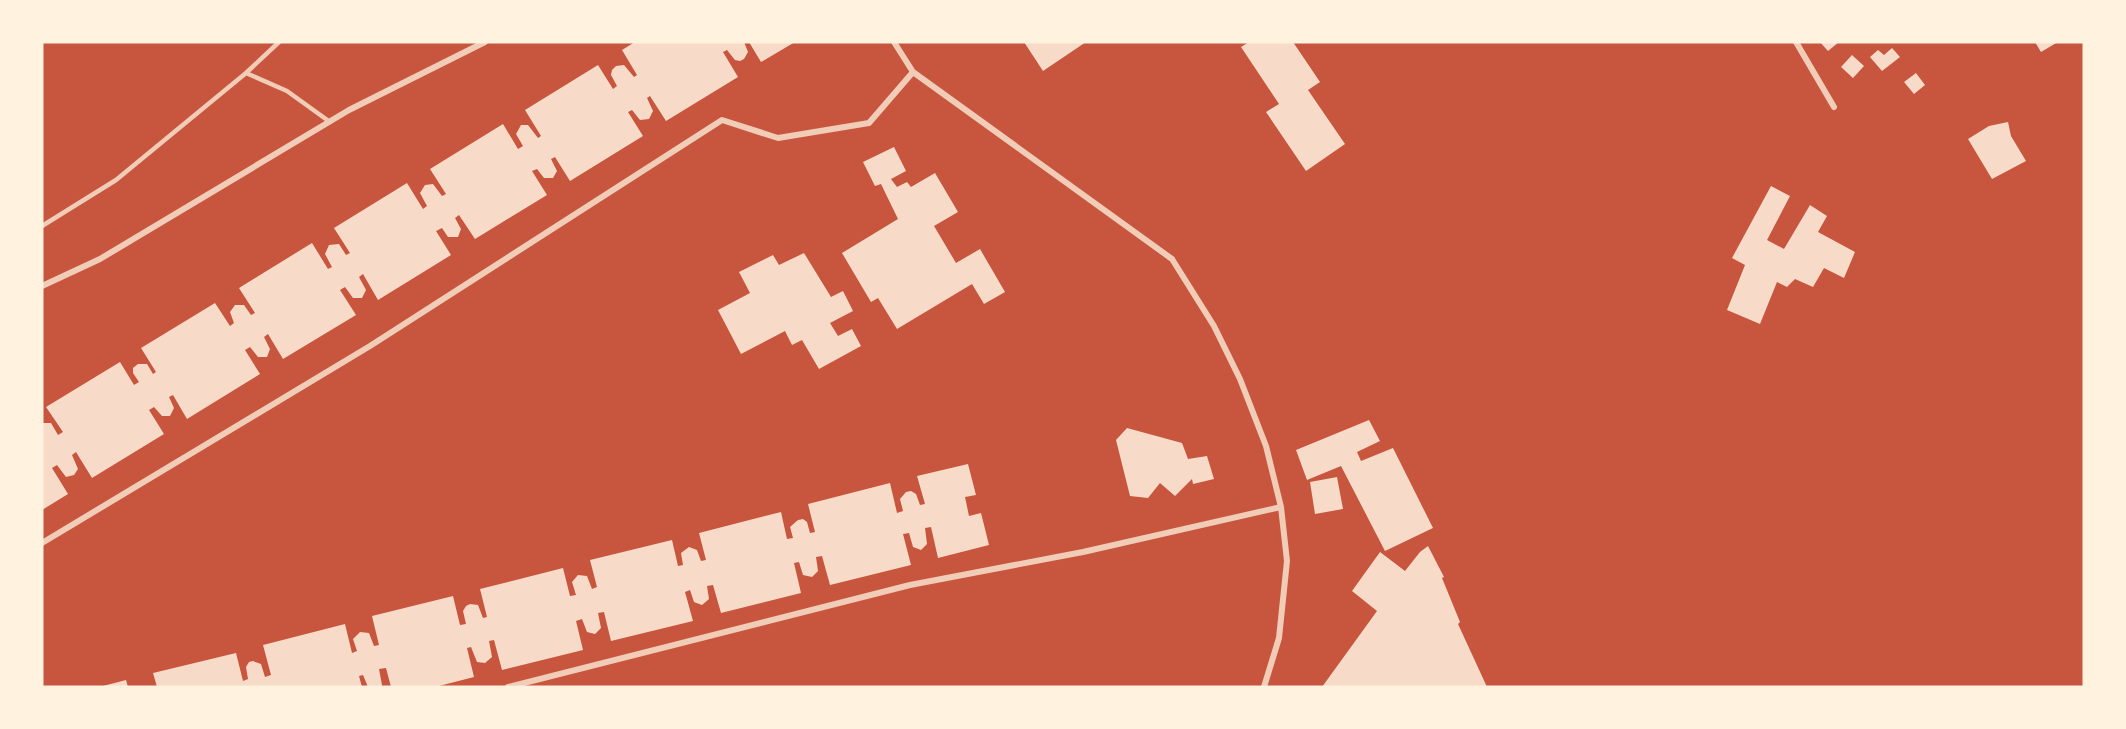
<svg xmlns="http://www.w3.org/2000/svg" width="2126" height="729" font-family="'Source Sans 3',sans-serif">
  <rect width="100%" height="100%" fill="#c8553d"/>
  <!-- building -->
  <path fill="#f7dbc8" d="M635,42h109l4,10 -4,7 -4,2 -5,-1 -8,-10 -4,2 15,25 -72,44 -16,-25 -3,2 6,13 -4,8 -9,1 -8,-10 -4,2 15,24 -73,45 -15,-24 -4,2 6,12 -4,7h-9l-7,-9 -5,2 15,24 -72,44 -16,-24 -4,3 6,11 -3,8h-10l-6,-9 -6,3 15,24 -73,45 -15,-26 -4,3 7,13 -4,8h-9l-8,-11 -5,3 16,25 -73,44 -15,-25 -4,3 6,12 -3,8h-9l-8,-10 -5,3 15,24 -73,45 -14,-24 -4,2 5,11 -4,8h-8l-8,-9 -5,3 15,24 -72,44 -16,-26 -4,3 6,14 -4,6 -8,2 -9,-12 -5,3 16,26 -26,16v-87h9l7,12 5,-3 -17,-25 74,-45 14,23 5,-3 -6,-9v-5l5,-4h9l6,10 3,-2 -15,-24 74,-45 15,23 4,-3 -4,-11 5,-7h9l7,10 4,-2 -16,-25 73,-45 16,26 4,-2 -7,-13 4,-9 10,-1 7,11 4,-2 -16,-25 73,-45 16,26 4,-3 -7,-13 5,-8 8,-1 9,12 4,-2 -16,-25 73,-45 15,25 5,-3 -7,-12 5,-9h7l10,13 3,-2 -16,-26 73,-45 15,24 4,-3 -6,-11 1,-5 4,-4 8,-1 10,12 3,-2 -15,-25z
    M749,42h46l-34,20z
    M1024,42h62l-43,29z
    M1249,42h44l27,40 -12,8 37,54 -39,27 -40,-59 13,-8 -38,-57z
    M1820,42h19l-11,9z
    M2035,42h23l-17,10z
    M1892,48l8,9 -18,14 -12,-14 8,-7 6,5z
    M1852,55l12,11 -11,12 -12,-11z
    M1916,73l9,12 -11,9 -10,-12z
    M2008,122l3,14 15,25 -34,18 -24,-40 21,-13z
    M894,147l12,24 -15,8 6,8 10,-5 4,5 24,-14 23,39 -24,14 22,37 24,-14 25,43 -21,12 -12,-20 -75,45 -19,-31 -7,4 -29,-49 56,-34 -17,-35 -6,2 -12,-24z
    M1771,186l19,10 -23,44 17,9 26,-44 17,11 -9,16 37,20 -11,26 -20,-10 -11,19 -18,-8 -8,8 -10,-5 -17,42 -33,-14 18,-45 -13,-7z
    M804,253l27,44 12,-6 10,20 -23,12 8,13 14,-7 9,17 -42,23 -17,-29 -10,5 -7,-14 -44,23 -23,-44 32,-17 -11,-21 34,-17 6,10z
    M1369,420l11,21 -23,11 4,9 32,-13 40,80 -48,23 -44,-85 -34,14 -11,-30z
    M1127,428l55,15 6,16 19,-3 7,23 -21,5 -1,-5 -17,17 -15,-13 -12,15 -18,-2 -14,-56z
    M968,464l8,31 -11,2 4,19 12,-3 8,32 -51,13 -7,-31 -6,1 2,16 -6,6 -8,-3 -4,-14 -6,1 8,31 -81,20 -8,-29 -6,1 2,14 -6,6 -9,-2 -4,-13 -5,1 7,30 -80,20 -8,-28 -6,1 2,13 -7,6 -8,-3 -4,-12 -5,2 8,29 -82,20 -7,-29 -6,1 3,15 -6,6 -8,-2 -5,-13 -6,2 7,29 -81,20 -8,-30 -5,1 3,16 -7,6 -8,-1 -6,-15 -4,1 7,29 -39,10h-44l-5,-19 -7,1 3,16 -1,2h-13l-5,-12 -4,1 3,11h-205l-4,-14 83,-20 7,28 5,-2 -2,-12 3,-5 4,-1 8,3 4,13 6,-2 -8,-30 82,-21 7,29 5,-2 -4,-12 7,-7 9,1 5,13 5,-1 -7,-29 81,-20 7,29 6,-1 -3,-13 3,-5 4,-2 8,1 5,13 4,-1 -7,-28 83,-21 7,28 6,-1 -4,-13 6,-7 9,1 5,13 5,-2 -7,-27 82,-20 6,26 5,-1 -2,-12 8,-6 8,3 4,11 5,-1 -7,-27 82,-21 6,27 6,-1 -3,-11 8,-7 5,-1 4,3 3,11 5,-1 -7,-28 82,-21 7,30 6,-2 -3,-12 6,-7 5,-1 5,3 4,11 5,-1 -8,-28z
    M1337,477l6,32 -28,5 -5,-32z
    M1428,546l16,31 -2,1 18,44 -2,2 29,63h-165l55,-76 -25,-20 28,-39 25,19 15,-19z
    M126,680l2,7h-25v-1z"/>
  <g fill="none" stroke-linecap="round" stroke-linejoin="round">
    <!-- service -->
    <path stroke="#f1ccb7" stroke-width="4.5" d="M246,73l41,18 43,31
      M42,226l74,-46 130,-107 33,-31"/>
    <!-- minor -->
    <path stroke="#f1ccb7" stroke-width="6" d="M894,42l19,30 259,187 42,67 26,53 26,67 15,61 6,54 -8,77 -15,49
      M1796,42l38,65
      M42,286l58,-27 249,-149 136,-68
      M42,543l328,-197 352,-226 56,18 91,-15 44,-51
      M508,687l402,-102 173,-33 198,-45"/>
  </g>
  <!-- border -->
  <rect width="2126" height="729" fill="none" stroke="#fff3e0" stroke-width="87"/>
</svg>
